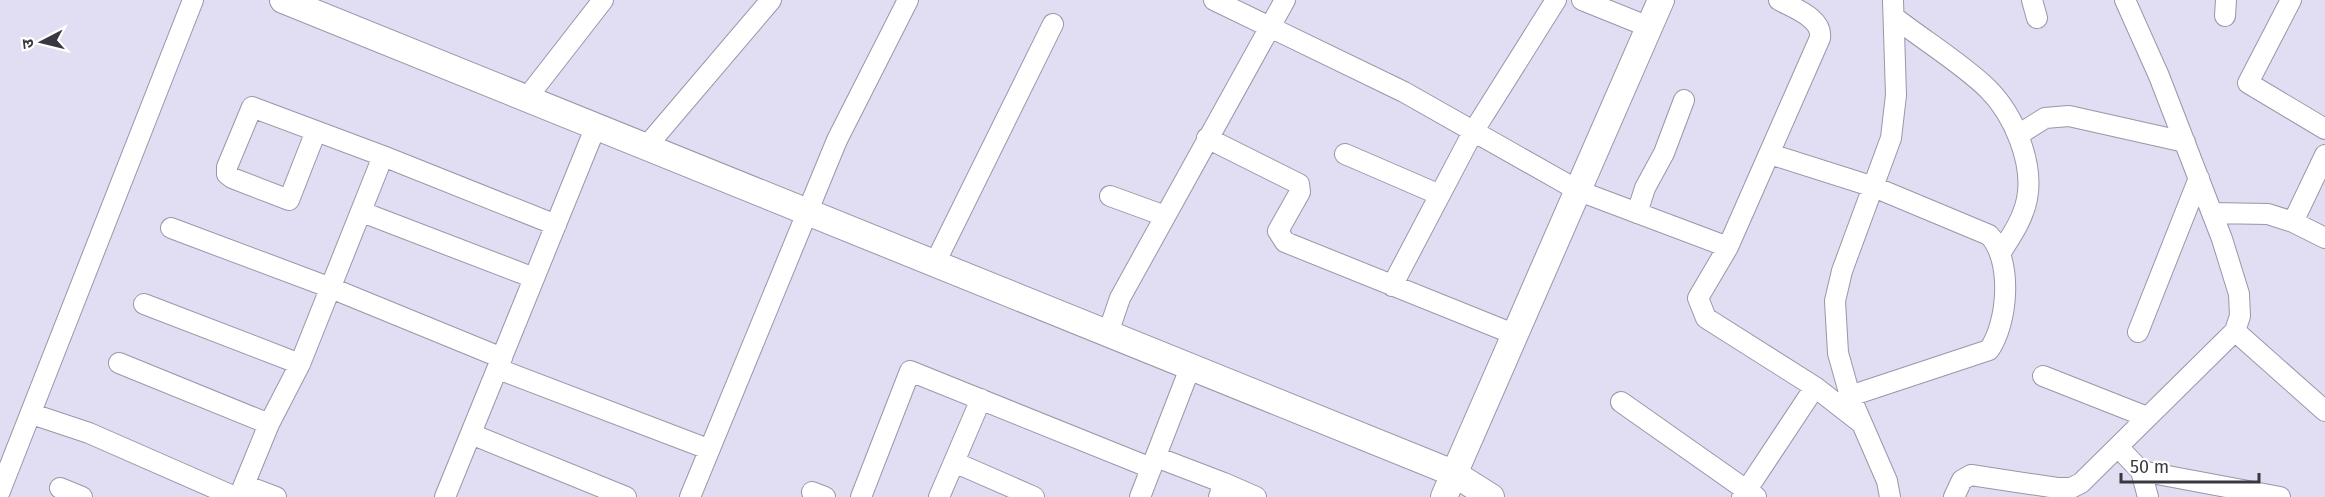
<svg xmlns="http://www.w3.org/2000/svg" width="2325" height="497" font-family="'Fira Sans','Noto Sans Devanagari',sans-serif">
  <rect width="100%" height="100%" fill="#e1ddf2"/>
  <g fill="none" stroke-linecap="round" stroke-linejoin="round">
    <!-- minor casing -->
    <g stroke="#9a96a9" stroke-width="22">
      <path id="minor" d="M1214,0l190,92 175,99 149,56 -30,51 8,20 109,69 45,35
        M1582,0l67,27
        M2032,0l5,18
        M2291,0l-43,83 77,46
        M2225,16l1,-16
        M1894,17c28,22 70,48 94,72 26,26 46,74 39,110 -4,20 -15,36 -26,53
        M526,99l77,-99
        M2018,135l27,-17 24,-2 116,26
        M1207,138l92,46 1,8 -22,39 7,11 231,93
        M646,147l125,-147
        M1345,154l95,41
        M1770,154l104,33 115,48c24,25 19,88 0,115l-139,46
        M2325,155l-32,67 32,16
        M383,156l173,69
        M1110,196l55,20
        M362,212l172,66
        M1637,213l8,-25 19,-35 20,-53
        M2212,213l56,1 25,8
        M171,228l160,60 171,70
        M1728,247l92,-209c3,-20 -27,-30 -41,-38
        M935,263l118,-239
        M1392,286l81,-154 83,-132
        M144,304l156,60
        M2235,331l90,80
        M2138,332l61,-154
        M1108,333l12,-35 165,-298
        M119,363l150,61
        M498,369l210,80
        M2043,376l104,41
        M1621,402l135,95
        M32,414l57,19 146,64
        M471,434l155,63
        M2118,447l23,24 7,26
        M1156,457l68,26 -5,14
        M954,462l80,35
        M2141,471l139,26
        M1224,483l32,14
        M244,485l32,12
        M60,488l22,9
        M0,491l193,-491
        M812,492l13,5
        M239,497l30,-73 31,-60 83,-208 -131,-49 -25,60v7l5,4 57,22 27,-69
        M445,497l151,-371
        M690,497l147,-357 71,-140
        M861,497l49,-126 241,97
        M939,497l42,-98
        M1140,497l50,-129
        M1742,497l73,-110
        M1890,497l-3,-16 -37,-85 -12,-43 -3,-52 7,-30 49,-133 5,-43 -3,-95
        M1954,497l8,-17 9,-5 86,13h14l10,-5 154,-152 5,-15 -1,-22 -17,-55 -63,-163 -34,-76"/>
    </g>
    <!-- tertiary casing -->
    <g stroke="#9a96a9" stroke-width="28">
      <path id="tertiary" d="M283,0l1170,473 38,24
        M1444,497l217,-497"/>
    </g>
    <!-- minor -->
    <use href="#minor" stroke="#fff" stroke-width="20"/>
    <!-- tertiary -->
    <use href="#tertiary" stroke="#fff" stroke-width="26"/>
  </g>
  <!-- north arrow -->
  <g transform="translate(42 42) rotate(263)" stroke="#ffffff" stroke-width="4.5" paint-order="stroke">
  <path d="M0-4.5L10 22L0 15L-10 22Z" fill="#393840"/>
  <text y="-9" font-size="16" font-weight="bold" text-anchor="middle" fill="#393840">उ</text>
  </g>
  <!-- scale -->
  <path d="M2121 473v9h138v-9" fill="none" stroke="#393840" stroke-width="3"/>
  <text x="2130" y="473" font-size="18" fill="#393840" stroke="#ffffff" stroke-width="4.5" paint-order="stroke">50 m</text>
</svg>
